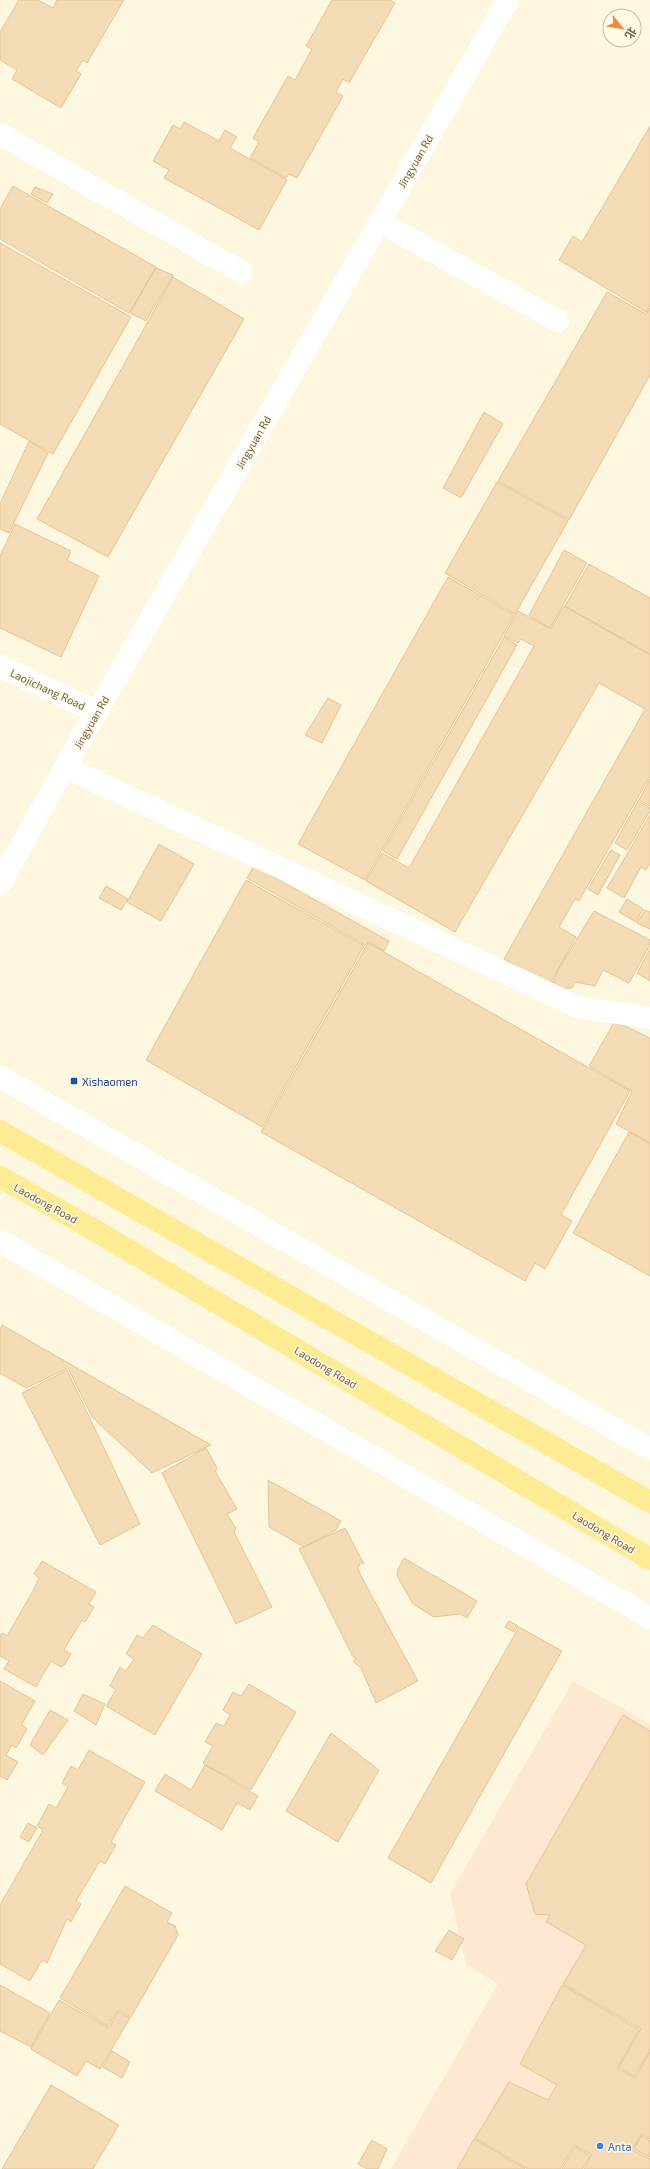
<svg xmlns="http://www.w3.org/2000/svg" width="650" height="2169" font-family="'Exo 2','Noto Sans SC',sans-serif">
  <rect width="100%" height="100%" fill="#fdf7df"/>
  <!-- commercial -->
  <path fill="#fee8d2" d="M573,1681l77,43v445h-259l107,-185 -32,-20 -16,-70z"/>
  <!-- building -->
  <path fill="#f3dbb6" stroke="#e6c596" d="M19,0h19l15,8 4,-8h67l-37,63 -4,-3 -7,11 5,3 -20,34 -49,-29 5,-9 -17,-10v-28z
    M332,0h58l5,3 -46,80 -6,-4 -7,13 7,4 -46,82 -8,-4 -3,4 -36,-20 9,-16 -6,-4 35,-62 7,4 17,-31 -6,-3z
    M184,122l35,19 6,-11 12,7 -7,11 57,32 -28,50 -95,-52 5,-8 -16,-9 20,-36 7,4z
    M650,126v180l-4,6 -87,-52 14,-24 9,6z
    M13,186l143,81 -27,46 -129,-74v-30z
    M35,187l18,7 -6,9 -16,-9z
    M0,243l131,74 -78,137 -53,-30z
    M156,268l17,7 -27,46 -16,-8z
    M173,277l71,42 -136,238 -71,-38z
    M607,292l39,22 4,-6v67l-81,145 -71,-39z
    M484,412l19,12 -42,74 -18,-10z
    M29,441l19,12 -39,80 -9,-4v-25z
    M497,482l71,39 -53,93 -70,-41z
    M15,524l56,27 -4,9 32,16 -38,81 -61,-29v-72z
    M564,550l23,13 -37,65 -21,-13z
    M589,564l61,34v56l-85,-48z
    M448,577l66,38 -149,265 -67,-36z
    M564,606l86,49v121l-71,125 -4,-2 -16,28 17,10 -27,48 -45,-26 141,-250 -46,-26 -144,249 -89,-51 16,-28 27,15 125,-222 -13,-7 -3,4 -14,-7 14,-25 33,18z
    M504,637l13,8 -120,214 -14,-8z
    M328,698l13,7 -19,38 -17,-8z
    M650,779v27l-11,-6z
    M638,801l12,7v3l-23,39 -12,-7z
    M650,815v49l-4,6 -5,-3 -17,31 -17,-10z
    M159,844l35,20 -33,57 -34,-19z
    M611,850l9,5 -22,40 -10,-6z
    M254,866l135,75 -5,10 -15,-9 -4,3 -118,-67z
    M246,880l118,66 -102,181 -116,-67z
    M106,886l22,13 -7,11 -22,-12z
    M627,899l16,10 -7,13 -17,-10z
    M645,910l5,2v17l-13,-6z
    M594,911l56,29v5l-21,38 -26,-13 -8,16 -20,-4 -3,6 -15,1 -6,-3 7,-16z
    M368,943l262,148 -69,124 11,6 -27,48 -10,-6 -10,18 -264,-149z
    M650,949v32l-13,-8z
    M615,1021l35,17v105l-34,-19 16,-33 -43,-25z
    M629,1132l21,12v132l-77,-43z
    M2,1325l209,120 -59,28 -60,-56 -24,-49 -42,20 -26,-15v-44z
    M67,1370l73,154 -40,21 -78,-152z
    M206,1448l11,20 -2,3 22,38 -10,5 9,14 -2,4 38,75 -36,17 -74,-151z
    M268,1480l73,41 -5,9 -32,17 -35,-20z
    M345,1528l19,36 -3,-2 -3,6 2,6 58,107 -42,22 -15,-35 -7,-6 2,-4 -3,-1 -54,-108z
    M404,1558l73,43 -10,17 -7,-4 -26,3 -21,-13 -16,-28 1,-7z
    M42,1561l54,31 -7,12 5,3 -9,15 -3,-2 -18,30 7,4 -6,10 -4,3 -10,-6 -15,26 -32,-18 5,-8 -9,-5v-20l2,-3 5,3 26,-45 6,-13 -5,-4z
    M509,1621l9,5 -4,6 -9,-5z
    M153,1625l49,29 -47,81 -49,-29 10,-16 -6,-4 10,-19 6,4 8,-12 -8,-5 11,-19 6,3z
    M519,1627l43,24 -131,232 -43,-25z
    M0,1681l35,20 -13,23 5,5 -11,19 -4,-3 -6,10 12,7 -11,18 -7,-4z
    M249,1684l47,28 -45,78 -48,-27 10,-17 -8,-4 11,-19 8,3 6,-11 -7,-5 10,-18 8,4z
    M83,1694l22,10 -9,21 -22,-14z
    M50,1710l18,10 -25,35 -13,-10z
    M623,1715l27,16v319l-16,26 -15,-9 22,-38 -78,-45 23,-39 -40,-23 4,-7 -15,-1 -9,-30z
    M331,1733l48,37 -41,72 -52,-31z
    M89,1750l56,32 -34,60 5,3 -11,19 -5,-3 -24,40 5,3 -10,18 -4,-3 -20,44 -5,-3 -12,21 -30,-17v-59l43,-75 -6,-4 12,-22 7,4 12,-21 -6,-4 9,-17 7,4z
    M205,1765l53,31 -8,14 -13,-7 -15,27 -67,-39 10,-17 26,16z
    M28,1823l9,5 -8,14 -9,-5z
    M125,1886l47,27 -5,9 8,4 3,9 -47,82 -13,-7 -10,16 -48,-28z
    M449,1930l15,9 -12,21 -17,-9z
    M0,1985l50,28 -19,34 -31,-16z
    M562,1985l77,45 -22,38 18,10 15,-26v87l-9,-5 -9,16 18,9v10h-66l8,-14 -18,-10 -14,24h-32l-53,-31 34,-56 39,18 9,-15 -37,-21z
    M59,2000l50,28 9,-16 12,6 -30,51 -14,-8 -9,15 -46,-27z
    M112,2051l18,11 -8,16 -19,-11z
    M51,2085l68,40 -26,44h-91z
    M641,2136l9,5v16l-16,-8z
    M474,2139l51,30h-68z
    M372,2140l15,9 -9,20h-11l-9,-5z
    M575,2147l15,9 -8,13h-20z"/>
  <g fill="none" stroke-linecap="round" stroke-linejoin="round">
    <!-- minor -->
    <path stroke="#fff" stroke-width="22" d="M0,134l241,138
      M380,222l178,99
      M0,666l97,46
      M65,767l513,240 72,11
      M0,884l65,-117 443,-767
      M0,1077l650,372
      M0,1241l650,377"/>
    <!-- major -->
    <path stroke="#feec95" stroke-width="22" d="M0,1131l650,371
      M0,1177l91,51 559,331"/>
  </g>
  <!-- markers -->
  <rect fill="#1a4fb4" stroke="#fffae6" stroke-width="1.5" x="70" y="1077" width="8" height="8" rx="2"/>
  <circle fill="#3f7fe0" stroke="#fffae6" stroke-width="1.5" cx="600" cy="2146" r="4"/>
  <g text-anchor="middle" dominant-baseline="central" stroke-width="3" stroke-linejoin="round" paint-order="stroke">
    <!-- street labels -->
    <g font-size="11" fill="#736047" stroke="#fffae6">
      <text transform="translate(415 161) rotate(-60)">Jingyuan Rd</text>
      <text transform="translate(253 442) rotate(-60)">Jingyuan Rd</text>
      <text transform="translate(48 689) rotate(25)">Laojichang Road</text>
      <text transform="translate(91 722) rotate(-60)">Jingyuan Rd</text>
      <text transform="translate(46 1203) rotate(29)">Laodong Road</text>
      <text transform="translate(326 1367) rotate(31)">Laodong Road</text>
      <text transform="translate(604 1532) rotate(31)">Laodong Road</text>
    </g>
    <!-- transit labels -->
    <g font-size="11" fill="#164399" stroke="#fffae6" text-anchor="start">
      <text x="82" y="1081">Xishaomen</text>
    </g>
    <!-- shop labels -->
    <g font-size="11" fill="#366cbe" stroke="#fffae6" text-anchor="start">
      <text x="608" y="2146">Anta</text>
    </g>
  </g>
  <!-- north arrow -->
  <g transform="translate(622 28) rotate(120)"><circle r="19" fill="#fffae6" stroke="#c7bca6"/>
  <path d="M0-3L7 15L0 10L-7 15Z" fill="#eb8a40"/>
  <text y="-6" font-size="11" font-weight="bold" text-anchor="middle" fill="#736047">北</text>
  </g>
</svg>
